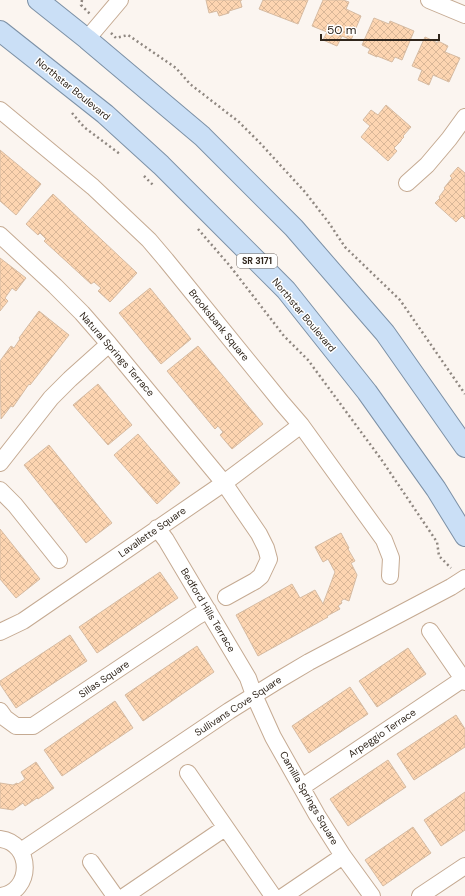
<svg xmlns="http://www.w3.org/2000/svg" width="465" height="896" font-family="'DM Sans',sans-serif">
  <defs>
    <pattern id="building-cross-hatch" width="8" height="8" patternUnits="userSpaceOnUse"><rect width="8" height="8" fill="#fdd5b1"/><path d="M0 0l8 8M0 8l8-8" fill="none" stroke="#d9b798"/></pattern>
  </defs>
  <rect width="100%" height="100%" fill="#fbf5f0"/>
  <!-- building -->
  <path fill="url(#building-cross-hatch)" stroke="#d6bba2" d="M206,0h36h-2l2,7 -13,4v2l-10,3 -2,-5 -8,2z
    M263,0h45l-10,24 -39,-15z
    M323,0h20l6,2 -3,7 15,7 -10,24 -9,-4 -5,10 -14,-6 4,-8 -15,-6z
    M374,18l15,6 1,-3 24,10 -12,29 -7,-3 -3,5 -15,-6v1l-9,-4 2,-4 -8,-4z
    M425,37l13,6v-2l10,5 -3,6 15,6 -11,24 -16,-7 -4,10 -11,-5 4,-10 -10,-4z
    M386,105l25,22 -8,9 1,1 -3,3v1l-7,7 3,3 -9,10 -27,-24 9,-11 -7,-6 8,-10 7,5z
    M0,150l41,34 -25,31 -16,-14z
    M458,167l7,6v46l-3,-3 -6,6 -21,-19 5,-5 -1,-1 6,-8 -1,-1 8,-10 -2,-2z
    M53,194l84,79 -27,29 -12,-11 3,-3 -7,-6 -3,2 -47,-43 2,-2 -6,-6 -2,2 -12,-11z
    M0,258l26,20 -10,13 -4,-3 -7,10 3,3 -8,10z
    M150,288l41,51 -30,25 -42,-51z
    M39,311l30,24 -39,50 -1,-1 -16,23 -2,-1 -10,13 -1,-58 11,-15 3,2 6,-9 -1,-1z
    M198,346l65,78 -31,25 -12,-14 3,-3 -5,-6 -3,3 -48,-58z
    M98,384l34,41 -24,20 -35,-40z
    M138,434l42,49 -23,21 -43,-49z
    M49,445l63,78 -26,20 -62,-78z
    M0,529l40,50 -24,19 -16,-19z
    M341,533l8,15 -1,1 7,12 -4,2 6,12 -8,26 -5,-2 -3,2 1,2 -4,3 2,3 -13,7 1,1 -70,39 -22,-41 56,-31 8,14 15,-8 8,14 12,-32 -7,-13 -5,3 -8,-15z
    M160,572l18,26 -81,55 -18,-26z
    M70,635l17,26 -71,47 -16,-24v-3z
    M197,646l17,26 -71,49 -18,-26z
    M408,648l18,26 -49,33 -18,-26z
    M350,687l18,27 -59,39 -17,-27z
    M115,701l18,27 -71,48 -18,-26z
    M456,715l9,14v18l-51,33 -17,-26z
    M388,760l18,27 -58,39 -18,-27z
    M36,762l18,26 -16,11 -1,-1 -12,8 -2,-3 -10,7 -13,-2v-25l13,2 4,-2 1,1 7,-5 -4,-7z
    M465,792v38l-24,16 -17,-26z
    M413,827l18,26 -48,33 -18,-26z"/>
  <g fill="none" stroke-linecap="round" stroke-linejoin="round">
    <!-- minor casing -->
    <g stroke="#c5aa92" stroke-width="18">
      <path id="minor" d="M429,0l36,15
        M87,39l33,-39
        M0,110l93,77 56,53 17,20 116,143 19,22 83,115 7,18 -1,18
        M407,183l20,-18 22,-26 16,-22
        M0,235l55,51 27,27 27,31 115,139 35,51 7,14 3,11 -8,17 -6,5 -29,16
        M0,463l51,-65 19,-19 39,-35
        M0,490l15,15 44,55
        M157,528l9,12 82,138 6,17 19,42 44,78 26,41 29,40
        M430,631l35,51
        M0,632l23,-11 201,-138 77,-58
        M0,711l5,7 11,8h17l163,-109 12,-7
        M188,773l85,123
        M302,787l161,-108
        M0,839c33,4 33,53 0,57
        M21,851l208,-140 53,-33 27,-16 142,-75 14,-9
        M91,862l24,34
        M125,896l100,-68
        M284,896l59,-40
        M420,896l45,-30"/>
    </g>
    <!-- major casing -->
    <g stroke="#7d91a6" stroke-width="22">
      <path id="major" d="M38,0l49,39 115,97 92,92 91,105 80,114
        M0,31l105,83 56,51 125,125 81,102 69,97 29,47"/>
    </g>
    <!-- path -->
    <path stroke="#8f8780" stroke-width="2.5" stroke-dasharray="2 3" stroke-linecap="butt" d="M82,0l-1,5 9,9
      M111,33l5,5 12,-3 48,33 14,16 49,38 21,21 45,49 24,31 16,24 55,53 65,94
      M72,113l12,14 36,27
      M144,176l9,9
      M198,229l32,37 54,70 24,24 73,99 56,83 2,14 12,12"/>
    <!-- minor -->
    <use href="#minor" stroke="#fff" stroke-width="16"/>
    <!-- major -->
    <use href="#major" stroke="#cadff6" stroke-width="20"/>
  </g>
  <g text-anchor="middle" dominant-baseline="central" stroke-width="3" stroke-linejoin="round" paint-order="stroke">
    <!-- shield labels -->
    <rect fill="#fff" stroke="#6e6760" stroke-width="1" x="237" y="254" width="40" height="14" rx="3"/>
    <g font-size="9" font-weight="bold" fill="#30261c">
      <text x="257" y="261">SR 3171</text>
    </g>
    <!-- street labels -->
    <g font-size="10" fill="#30261c" stroke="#fff">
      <text transform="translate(73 89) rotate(39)">Northstar Boulevard</text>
      <text transform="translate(304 315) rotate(50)">Northstar Boulevard</text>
      <text transform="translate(219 325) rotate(51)">Brooksbank Square</text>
      <text transform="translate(117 354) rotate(49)">Natural Springs Terrace</text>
      <text transform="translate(152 532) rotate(-35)">Lavallette Square</text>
      <text transform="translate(208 610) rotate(59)">Bedford Hills Terrace</text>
      <text transform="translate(104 679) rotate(-34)">Sillas Square</text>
      <text transform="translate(238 706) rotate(-33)">Sullivans Cove Square</text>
      <text transform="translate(382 733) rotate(-34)">Arpeggio Terrace</text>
      <text transform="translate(309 798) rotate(60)">Camilla Springs Square</text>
    </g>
  </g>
  <!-- scale -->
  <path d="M321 34v6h118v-6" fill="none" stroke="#30261c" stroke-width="2"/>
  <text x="327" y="34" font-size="12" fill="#30261c" stroke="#ffffff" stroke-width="3" paint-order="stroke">50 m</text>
</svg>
